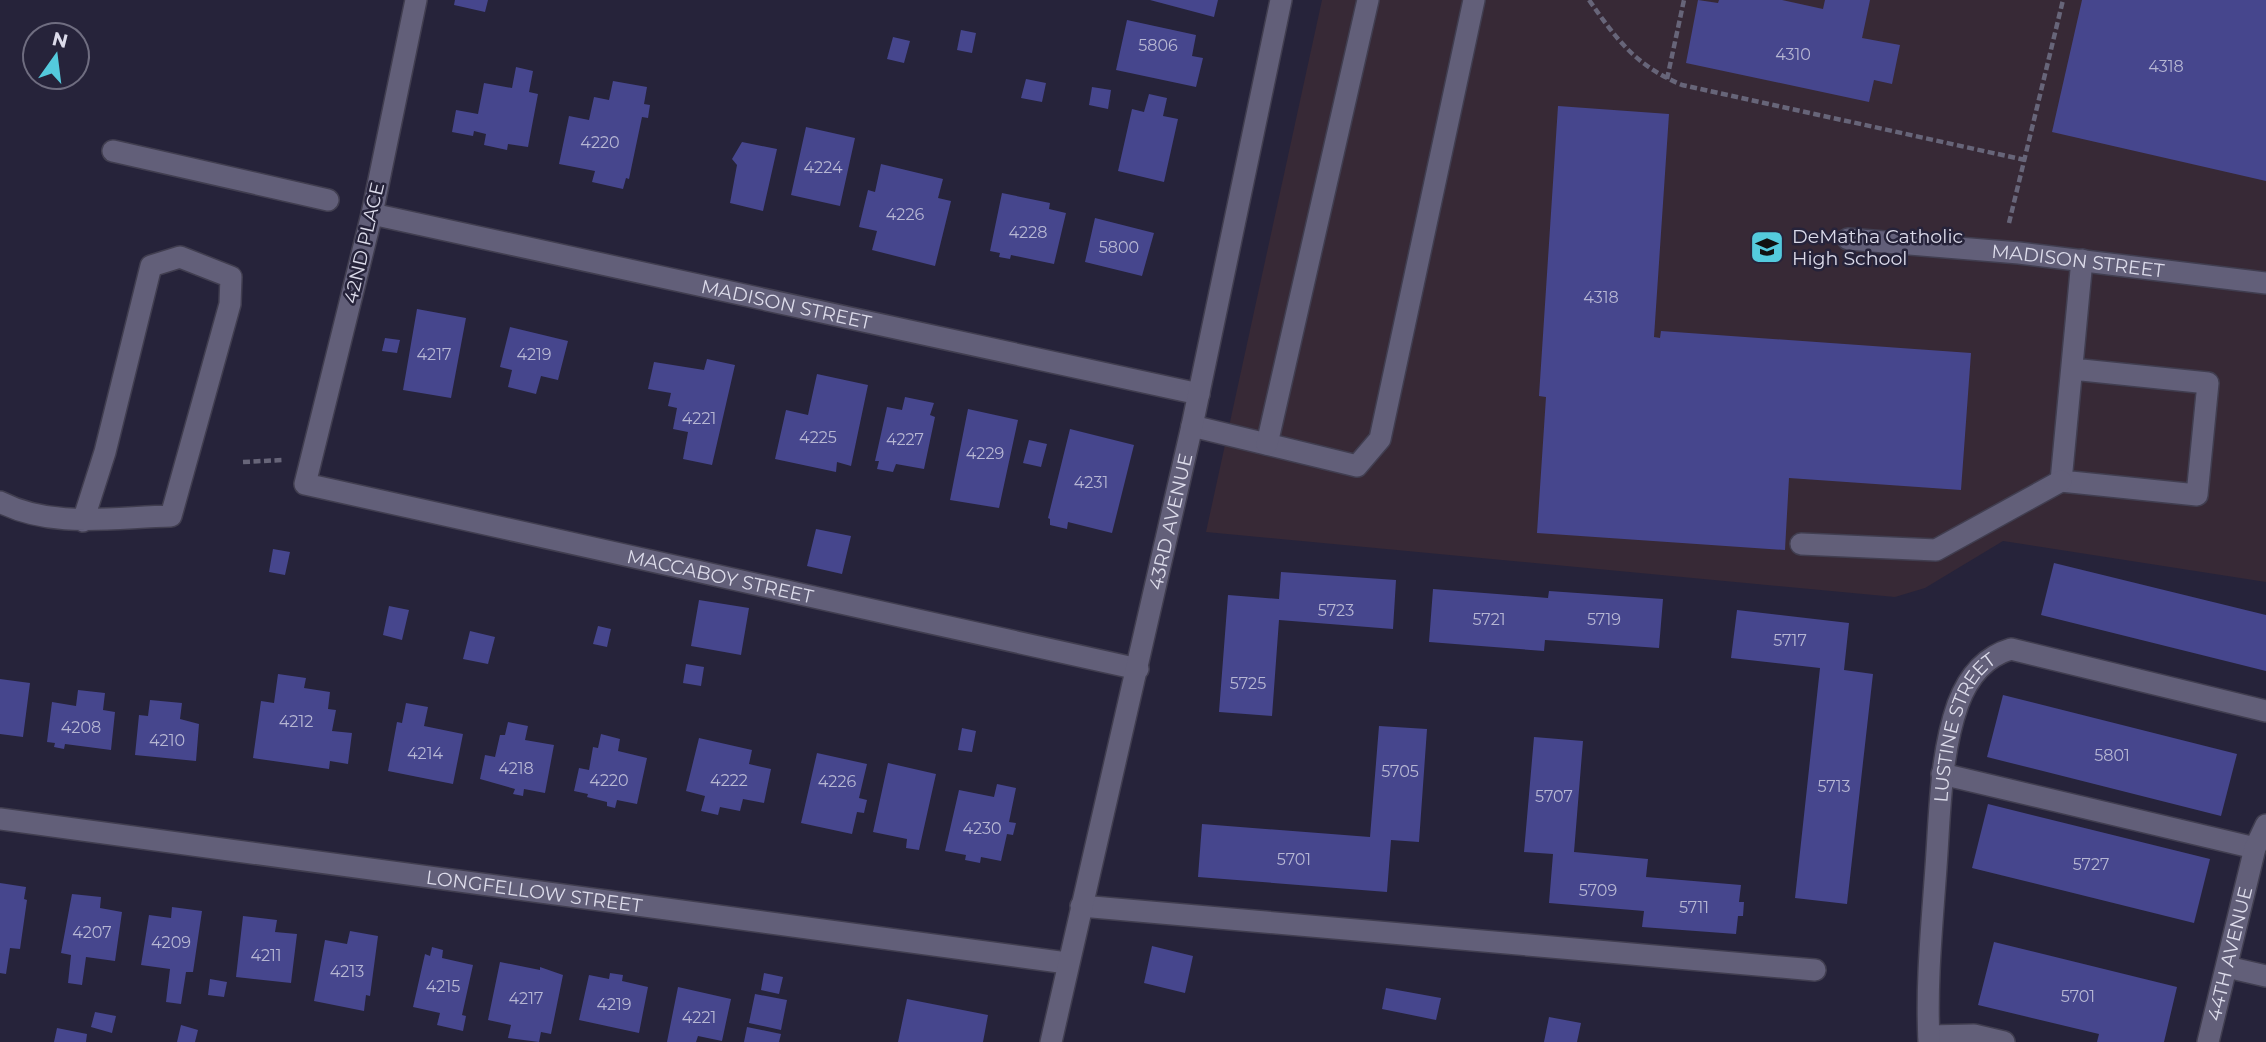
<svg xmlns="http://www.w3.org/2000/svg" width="2266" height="1042" font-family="Montserrat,sans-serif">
  <rect width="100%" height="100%" fill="#26233a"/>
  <!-- education -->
  <path fill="#372936" d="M1322,0h944v582l-263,-41 -78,47 -30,9 -689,-65z"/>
  <!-- building -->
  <path fill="#46468d" d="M455,0h33l-3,12 -31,-7z
    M1150,0h68l-4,17z
    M1698,0l20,3 1,-3h63l41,9 2,-9h45l-8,38 38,7 -8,39 -18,-4 -5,22 -183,-39z
    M2082,0h184v181l-214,-49z
    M1127,20l69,15 -4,21 11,2 -7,29 -80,-17z
    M961,30l15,3 -4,20 -15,-3z
    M893,37l17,4 -6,22 -17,-4z
    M516,67l17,4 -4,21 9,2 -10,53 -20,-3 -1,6 -23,-5 2,-11 -12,-3 -1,5 -21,-4 4,-22 22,4 6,-31 28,5z
    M1026,79l20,4 -4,19 -21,-4z
    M613,81l34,6 -3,17 6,1 -2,13 -6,-1 -13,62 -3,-1 -3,11 -31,-7 3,-11 -36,-7 10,-48 20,4 5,-23 15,3z
    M1092,87l19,3 -3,19 -19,-4z
    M1149,94l18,4 -4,18 15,3 -14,63 -46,-11 14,-62 12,3z
    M1558,106l111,8 -15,223 6,1 1,-7 310,22 -10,137 -172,-12 -4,72 -248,-17 9,-136 -7,-1z
    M806,127l49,11 -15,68 -49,-11z
    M742,142l35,7 -14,62 -33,-8 7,-38 -5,-6z
    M881,164l62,15 -5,19 13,3 -16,65 -63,-16 5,-19 -18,-4 9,-37 7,2z
    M1002,193l48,10 -1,6 17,4 -12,51 -43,-9 -1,4 -11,-2 1,-4 -10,-2z
    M1095,218l59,15 -12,43 -57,-14z
    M417,309l49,9 -15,80 -48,-8z
    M510,327l58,14 -10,39 -17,-4 -5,18 -28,-7 4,-17 -12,-3z
    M385,338l15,2 -3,13 -15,-2z
    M707,359l28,6 -23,100 -29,-6 5,-27 -15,-3 4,-21 -9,-2 3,-13 -23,-4 6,-27 50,8z
    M817,374l51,11 -17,81 -14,-4 -1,10 -61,-13 11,-49 22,5z
    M905,397l29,6 -4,12 5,2 -11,52 -28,-5 -3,8 -16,-3 2,-8h-4l12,-54 15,3z
    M968,409l50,11 -19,88 -49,-8z
    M1070,429l64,16 -22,88 -44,-11 -1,7 -17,-4v-6l-2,-1z
    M1029,440l18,4 -6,23 -18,-4z
    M816,529l35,7 -9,38 -35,-8z
    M273,549l17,3 -5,23 -16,-3z
    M2054,563l212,52v56l-225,-56z
    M1281,572l115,8 -3,49 -114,-9 -7,96 -53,-4 9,-117 51,4z
    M1433,589l115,9 1,-7 114,8 -4,49 -114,-8 -1,11 -115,-9z
    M699,600l50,8 -8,47 -50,-9z
    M389,606l20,4 -7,30 -19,-5z
    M1737,610l112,13 -5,47 29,4 -26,230 -52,-6 25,-230 -89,-10z
    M598,626l13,3 -4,18 -14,-3z
    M470,631l25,6 -7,27 -25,-5z
    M686,664l18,3 -3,19 -18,-3z
    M278,674l28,4 -2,10 26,4 -2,17 8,1 -4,21 20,2 -4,31 -18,-3 -1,8 -76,-11 8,-57 13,2z
    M0,679l30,4 -7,54 -23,-3z
    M78,690l27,3 -2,17 12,2 -4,38 -46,-6 -1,5 -10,-2 1,-4 -8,-1 5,-40 24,4z
    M2003,695l234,59 -16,62 -234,-59z
    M150,700l32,3 -2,16 19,5 -3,37 -61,-6 4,-40 9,1z
    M406,703l22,4 -4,19 39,8 -10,50 -65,-13 9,-49 5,1z
    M508,722l20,4 -3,14 29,5 -9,48 -21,-4 -1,7 -10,-2 2,-5 -35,-10 5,-24 10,2 5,-22h5z
    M1379,726l48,3 -8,113 -28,-2 -4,52 -189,-15 4,-53 168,13z
    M962,728l14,3 -4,21 -14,-2z
    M601,734l19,5 -2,12 29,7 -10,46 -20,-4 -2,8 -8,-2v-4l-20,-5 1,-3 -14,-3 5,-23 10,2 4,-23 5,1z
    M1534,737l49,4 -9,111 74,7 -2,18 95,8 -2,17h5l-1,14h-5l-2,18 -94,-7 2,-16 -95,-8 4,-49 -29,-2z
    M699,738l53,12 -3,14 22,5 -7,34 -21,-4 -3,12 -20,-4 -2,8 -17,-4 4,-15 -19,-5z
    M817,753l50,11 -8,34 8,2 -3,13 -7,-1 -5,22 -51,-11z
    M888,763l48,11 -17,76 -13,-2 1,-9 -34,-7z
    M997,784l19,4 -7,34 7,1 -3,12 -6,-1 -6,27 -20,-4 -1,6 -15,-3 1,-5 -21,-4 14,-61 35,7z
    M1988,804l222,55 -16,64 -222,-55z
    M0,883l26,4 -2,12 3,1 -7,49 -10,-1 -4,26 -6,-1z
    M72,894l29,3 -1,11 22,4 -7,49 -29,-4 -4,28 -14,-2 3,-28 -10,-2z
    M172,907l30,4 -9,61h-7l-5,32 -15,-2 4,-33 -29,-4 8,-50 22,3z
    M243,916l34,4 -2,12 22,2 -6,49 -55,-6z
    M350,931l28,5 -8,60 -4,-1 -2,16 -50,-10 11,-61 22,4z
    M1994,942l183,45 -13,55h-67l2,-8 -121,-29z
    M1152,946l41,10 -8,37 -41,-10z
    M432,947l11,3 -1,8 31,7 -11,50 4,1 -3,15 -26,-6 3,-12 -27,-6 12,-53 5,2z
    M500,962l40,8v-3l23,8 -12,59 -10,-2 -2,10 -31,-4 3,-13 -23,-5z
    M610,973l13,2 -1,6 26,6 -9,46 -60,-13 10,-45 20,4z
    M764,973l19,4 -4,17 -18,-4z
    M210,979l17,3 -3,15 -16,-2z
    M678,987l53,12 -9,42 -24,-5 -2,6h-29z
    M1386,988l55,10 -5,22 -54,-11z
    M755,994l32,6 -6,30 -32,-7z
    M907,999l81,16 -5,27h-85z
    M95,1012l21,4 -4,17 -21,-6z
    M1549,1017l32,6 -4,19h-33z
    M181,1025l17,5 -3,12h-18z
    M747,1027l34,7 -2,8h-35z
    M57,1028l30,6 -1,8h-32z"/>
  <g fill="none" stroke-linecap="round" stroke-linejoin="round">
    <!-- minor casing -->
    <g stroke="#413e50" stroke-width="24">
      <g id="minor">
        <path id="s1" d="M416,0l-44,214 -67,270 833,185"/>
        <path d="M113,151l215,49"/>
        <path id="s2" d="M372,214l827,180"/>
        <path id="s3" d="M1848,239l171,14 247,30"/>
        <path d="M2072,369l136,14 -11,112 -136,-14 21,-221"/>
        <path d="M1192,426l165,40 23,-27 94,-439"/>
        <path d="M1267,444l101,-444"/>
        <path d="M0,502c53,27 114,15 171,14l59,-212 1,-27 -51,-20 -29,9 -46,186 -22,69"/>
        <path d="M1801,544l135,6 125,-69"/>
        <path d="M1942,774l313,74"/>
        <path id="s4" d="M0,819l1067,144"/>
        <path d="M1081,906l734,64"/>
        <path d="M2227,967l39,9"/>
        <path d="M1929,1036l45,-1 30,7"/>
        <path id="s5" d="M1051,1042l141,-616 89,-426"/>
        <path id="s6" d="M1929,1042c-3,-59 3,-117 7,-175 4,-54 4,-112 22,-163 10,-27 26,-47 53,-55l255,62"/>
        <path id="s7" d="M2208,1042l47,-194 11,-23"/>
      </g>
    </g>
    <!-- path -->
    <path stroke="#676579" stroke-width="4.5" stroke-dasharray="7 3.5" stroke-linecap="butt" d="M1589,0c28,40 46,65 93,85l343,75
      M1667,79l17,-79
      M2009,223l54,-223
      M243,462l39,-2"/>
    <!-- minor -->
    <use href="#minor" stroke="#625f79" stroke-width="21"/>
  </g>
  <!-- icons -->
  <defs>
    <g id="school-square" transform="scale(1.75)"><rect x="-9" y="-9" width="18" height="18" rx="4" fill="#54cadd" stroke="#26233a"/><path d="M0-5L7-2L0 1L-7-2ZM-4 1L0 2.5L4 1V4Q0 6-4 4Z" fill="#111"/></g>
  </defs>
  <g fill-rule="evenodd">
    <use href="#school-square" x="1767" y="247"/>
  </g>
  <g text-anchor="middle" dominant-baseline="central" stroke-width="5" stroke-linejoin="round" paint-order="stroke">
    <!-- number labels -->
    <g font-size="16" fill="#b6b6d3">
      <text x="1158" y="45">5806</text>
      <text x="1793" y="54">4310</text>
      <text x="2166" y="66">4318</text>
      <text x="600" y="142">4220</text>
      <text x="823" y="167">4224</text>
      <text x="905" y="214">4226</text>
      <text x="1028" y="232">4228</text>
      <text x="1119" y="247">5800</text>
      <text x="1601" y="297">4318</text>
      <text x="434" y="354">4217</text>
      <text x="534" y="354">4219</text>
      <text x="699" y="418">4221</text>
      <text x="818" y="437">4225</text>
      <text x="905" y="439">4227</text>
      <text x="985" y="453">4229</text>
      <text x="1091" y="482">4231</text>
      <text x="1336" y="610">5723</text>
      <text x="1489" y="619">5721</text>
      <text x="1604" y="619">5719</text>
      <text x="1790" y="640">5717</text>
      <text x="1248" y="683">5725</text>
      <text x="296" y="721">4212</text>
      <text x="81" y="727">4208</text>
      <text x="167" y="740">4210</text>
      <text x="425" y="753">4214</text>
      <text x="2112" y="755">5801</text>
      <text x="516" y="768">4218</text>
      <text x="1400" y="771">5705</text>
      <text x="609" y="780">4220</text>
      <text x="729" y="780">4222</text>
      <text x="837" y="781">4226</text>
      <text x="1834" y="786">5713</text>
      <text x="1554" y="796">5707</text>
      <text x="982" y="828">4230</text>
      <text x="1294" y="859">5701</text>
      <text x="2091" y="864">5727</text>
      <text x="1598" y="890">5709</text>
      <text x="1694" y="907">5711</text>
      <text x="92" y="932">4207</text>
      <text x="171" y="942">4209</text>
      <text x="266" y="955">4211</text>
      <text x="347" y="971">4213</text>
      <text x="443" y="986">4215</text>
      <text x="2078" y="996">5701</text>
      <text x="526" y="998">4217</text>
      <text x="614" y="1004">4219</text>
      <text x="699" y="1017">4221</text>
    </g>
    <!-- poi labels -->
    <g font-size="19" fill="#dcdbea" stroke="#26233a" text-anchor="start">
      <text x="1792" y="236">DeMatha Catholic<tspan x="1792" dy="22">High School</tspan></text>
    </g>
    <!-- street labels -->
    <g font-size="19" fill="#dcdbea" stroke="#26233a">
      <text transform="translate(364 243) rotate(-77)">42ND PLACE</text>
      <text stroke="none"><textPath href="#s3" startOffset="231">MADISON STREET</textPath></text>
      <text stroke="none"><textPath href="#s2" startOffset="424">MADISON STREET</textPath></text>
      <text stroke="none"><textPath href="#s5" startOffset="534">43RD AVENUE</textPath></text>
      <text stroke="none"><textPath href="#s1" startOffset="922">MACCABOY STREET</textPath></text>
      <text stroke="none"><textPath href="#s6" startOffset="320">LUSTINE STREET</textPath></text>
      <text stroke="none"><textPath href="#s4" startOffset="539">LONGFELLOW STREET</textPath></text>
      <text stroke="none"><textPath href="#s7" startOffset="91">44TH AVENUE</textPath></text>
    </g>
  </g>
  <!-- north arrow -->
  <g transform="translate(56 56) rotate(14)"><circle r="33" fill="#26233a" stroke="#6f6d80" stroke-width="2"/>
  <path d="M0-5L12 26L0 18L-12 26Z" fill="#54cadd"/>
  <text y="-10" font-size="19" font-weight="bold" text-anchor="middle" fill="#dcdbea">N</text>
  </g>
</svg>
